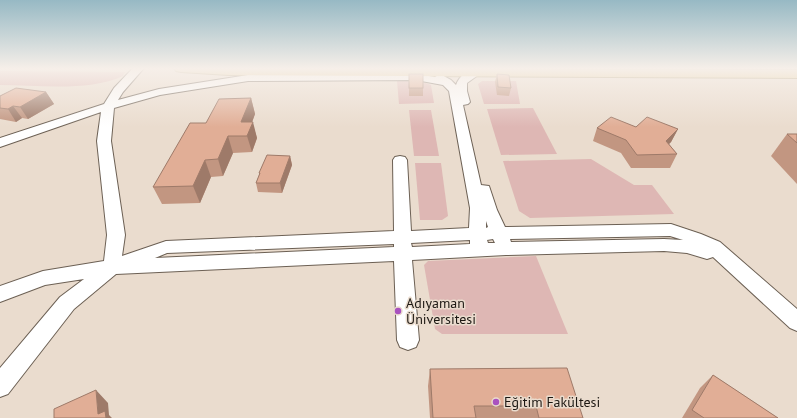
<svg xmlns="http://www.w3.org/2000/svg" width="797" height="418" font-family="'PT Sans',sans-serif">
	<rect width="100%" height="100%" fill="#eadcce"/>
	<g fill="#deb7b4">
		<path d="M0 71 125 72 123 76C88 92 39 85 0 85Z"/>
		<path d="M397 81H421L431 85 434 103 399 104Z"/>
		<path d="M482 81H516L520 104H484L478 84Z"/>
		<path d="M533 108 557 154 501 155 487 109Z"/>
		<path d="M409 110H431L439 156H414Z"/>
		<path d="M591 159 634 185H652L674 214 530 218 519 211 503 161Z"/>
		<path d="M415 163H441L448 216 442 220H420Z"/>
		<path d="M536 256 568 334H442L435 329 424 265 428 261Z"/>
	</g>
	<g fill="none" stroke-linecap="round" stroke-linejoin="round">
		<defs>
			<path id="minor" d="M133 68H144L123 92 118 100 159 89 248 75 416 74 435 77 440 74 451 80 456 85C459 76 470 67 481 69L482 71 481 73 467 83V91L470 102 468 104 463 105 481 185 489 186 497 210 505 227 671 224 701 234 720 242 797 309V331L790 328 713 257 707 259 687 253 664 251 506 255 412 260 419 340 416 347 408 350 400 347 397 340 394 261 116 274 74 309 8 394 0 397V368L60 297 84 279 45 285 0 302V286L43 271 104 261 107 235 97 141 101 112 0 147V138L104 104 114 88ZM416 80 443 85 449 91 470 208 469 228 411 231 407 160 405 157 400 156 395 157 393 160 394 231 166 241 122 256 125 235 111 141 114 108 160 95 248 81ZM486 221 488 227 486 228ZM670 236 683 240 664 239 511 242 510 239ZM493 239 495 243H488L487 240ZM470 240V244L412 247 411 243ZM394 244V247L155 258 167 253Z"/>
			<path id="trunk" d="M174 68 797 70V78L229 75 181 72 176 71Z"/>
		</defs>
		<use href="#minor" stroke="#6c6054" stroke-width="2"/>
		<use href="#trunk" stroke="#9b8755" stroke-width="2"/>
		<use href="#minor" fill="#fff" fill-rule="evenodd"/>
		<use href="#trunk" fill="#e6cf94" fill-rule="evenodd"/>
	</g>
	<g fill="#c29681">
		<path d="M409 74 423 88V96H409Z"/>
		<path d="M497 74 511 88 509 96 497 95 495 82Z"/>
		<path d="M46 92 54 104 28 119 22 118 16 122 0 119V96Z"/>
		<path d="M251 98 255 114 252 122 257 138 252 152 233 153 223 176 211 177 200 203 162 204 153 187 206 123Z"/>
		<path d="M636 127 678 129 671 142 669 144 677 154 670 168H631L621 153 593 141 597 128Z"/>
		<path d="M787 134H797V184L771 156Z"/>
		<path d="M290 156 292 165 282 193 258 192 256 183 259 175V173Z"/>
		<path d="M430 369 583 418H430L428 386Z"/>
		<path d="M713 375 778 418H682L700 388Z"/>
	</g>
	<g fill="#9e7a69">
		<path d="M46 92 54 104 28 119 20 107Z"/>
		<path d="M251 98 255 114 247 136 241 122Z"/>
		<path d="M13 106 22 118 16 122 8 109Z"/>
		<path d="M253 122 257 138 252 152 247 136Z"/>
		<path d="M678 129 671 142 659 154 666 141Z"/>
		<path d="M228 136 233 153 223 176 218 159Z"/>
		<path d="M290 156 292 165 282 193 280 183Z"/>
		<path d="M205 160 211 177 200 203 193 186Z"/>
		<path d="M96 390 108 403 109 415 112 418H101L98 414Z"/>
	</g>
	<g fill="#e1ae96" stroke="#9e7a69">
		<rect x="409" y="74" width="14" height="14"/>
		<path d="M497 74 509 75 511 88 498 87Z"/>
		<path d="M16 88 46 92 20 107 13 106 8 109 0 108V96Z"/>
		<path d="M251 98 241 122H253L247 136H228L218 159 205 160 193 186 153 187 190 123H206L219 99Z"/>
		<path d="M611 117 636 127 647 117 678 129 666 141 677 154 637 155 626 140 597 128Z"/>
		<path d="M787 134H797V143Z"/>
		<path d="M267 155 290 156 280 183H256L260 173H259Z"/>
		<path d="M567 368 583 418H539L536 406H474L476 418H433L430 369Z"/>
		<path d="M713 375 778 418H704L692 410Z"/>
		<path d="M96 390 98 414 105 411 106 418H54V409Z"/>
	</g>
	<linearGradient id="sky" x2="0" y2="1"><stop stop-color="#97b9c4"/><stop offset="0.54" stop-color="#f6efe9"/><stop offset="1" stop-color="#f6efe9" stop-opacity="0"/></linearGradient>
	<rect width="797" height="127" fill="url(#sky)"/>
	<g fill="#a952bf" stroke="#eadcce" stroke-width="1.5">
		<circle cx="398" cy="311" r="4"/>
		<circle cx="496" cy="402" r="4"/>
	</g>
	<g text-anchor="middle" stroke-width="3" stroke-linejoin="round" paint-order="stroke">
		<g font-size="14" fill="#1c1712" stroke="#eadcce" text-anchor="start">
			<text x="406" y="308">Adıyaman<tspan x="406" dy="16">Üniversitesi</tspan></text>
			<text x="504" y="407">Eğitim Fakültesi</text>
		</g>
	</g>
</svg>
